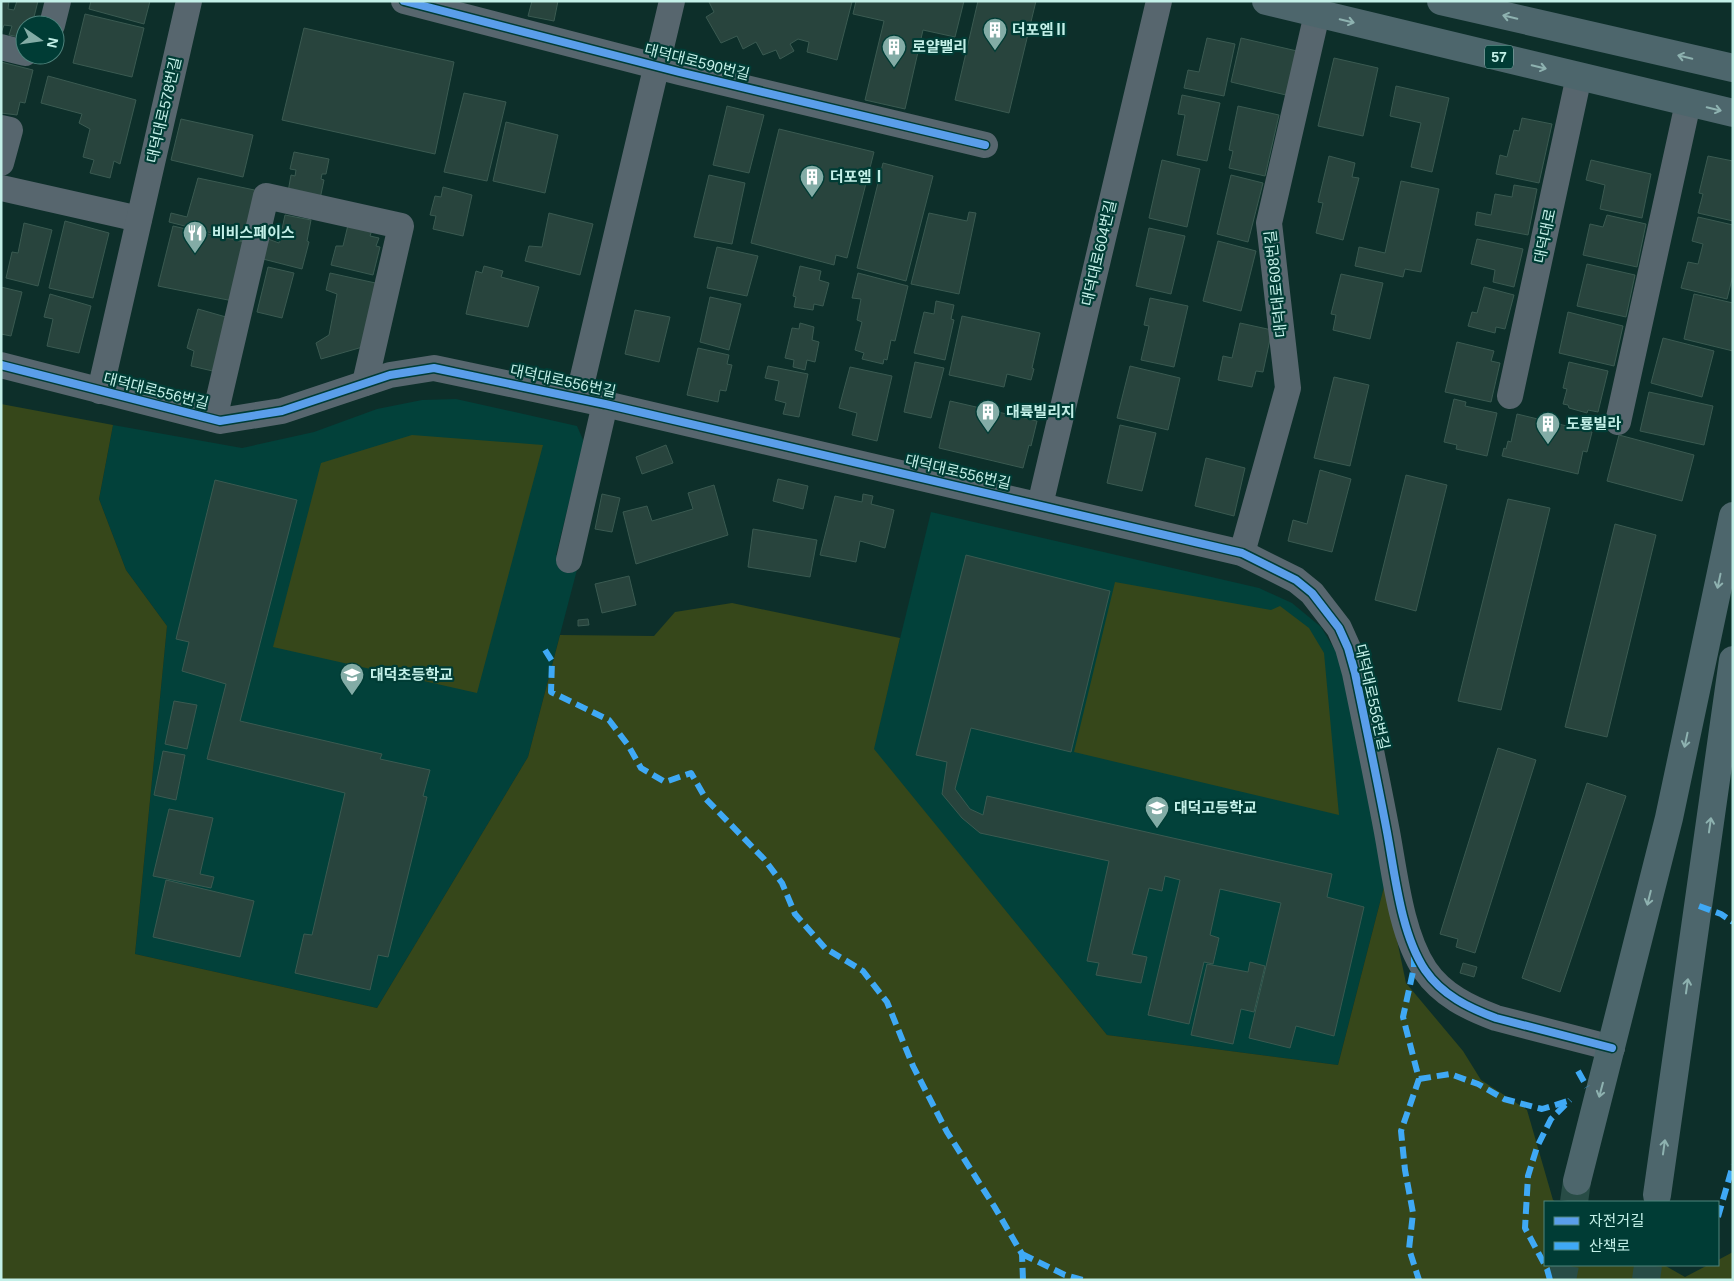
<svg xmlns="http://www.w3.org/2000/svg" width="1734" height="1281" font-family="Helvetica,'Noto Sans KR',sans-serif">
	<rect width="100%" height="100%" fill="#0d2f2a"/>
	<g fill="#02413a">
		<path d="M456 399 577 426 584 442 556 555 579 562 528 757 377 1008 135 954 167 626 126 570 99 499 113 425 242 448 314 432 377 409 422 400Z"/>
		<path d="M931 512 1259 588 1292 603 1321 627 1341 660 1385 883 1338 1065 1107 1035 873 749Z"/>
	</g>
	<g fill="#36471a">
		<path d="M1 404 113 425 99 499 126 570 167 626 135 954 377 1008 528 757 560 635 654 636 675 612 732 603 900 638 874 749 1107 1035 1338 1065 1385 883 1406 983 1463 1051 1481 1080 1527 1110 1553 1200 1556 1202H1545V1265H1664L1685 1277 1708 1265H1718V1260L1733 1252V1280H1Z"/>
		<path d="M412 435 543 445 477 693 273 647 321 463Z"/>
		<path d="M1115 582 1271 610 1280 606 1309 628 1324 653 1339 815 1074 752Z"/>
	</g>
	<g fill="#28443d" stroke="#3a5a51">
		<path d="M1 1H9L8 9 14 10 17 1H38L32 25H25V38L9 35 12 26 4 25 1 33Z"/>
		<path d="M91 1H150L144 24 89 9Z"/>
		<path d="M532 1H558L554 21 528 16Z"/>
		<path d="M711 1H849L852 2 837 60 807 52 809 42 798 39 790 44 794 51 780 59 776 50 763 55 756 42 743 49 737 36 721 43 706 17 714 12 709 2Z"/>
		<path d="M856 1H964L955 37 923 30 905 109 865 100 884 21 853 14Z"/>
		<path d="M978 1H1036L1009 113 955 100Z"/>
		<path d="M85 14 144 28 132 77 73 63Z"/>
		<path d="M304 28 454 62 435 154 282 120Z"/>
		<path d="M1207 38 1235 44 1224 96 1184 88 1188 70 1199 72Z"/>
		<path d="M1241 38 1297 51 1286 95 1231 82Z"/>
		<path d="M1334 58 1378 68 1363 136 1318 126Z"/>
		<path d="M1 62 33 70 25 103 20 102 17 115 1 113Z"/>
		<path d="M48 76 136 100 120 164 114 161 110 178 90 173 94 160 83 157 90 129 79 123 82 114 41 103Z"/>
		<path d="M1396 86 1449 98 1432 172 1411 167 1421 123 1390 116Z"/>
		<path d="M464 93 506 102 487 181 444 172Z"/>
		<path d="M1182 95 1220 103 1207 161 1177 155 1185 115 1178 114Z"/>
		<path d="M727 106 764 115 749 173 713 165Z"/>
		<path d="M1238 106 1279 115 1265 176 1229 168 1233 151 1229 150Z"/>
		<path d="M1522 118 1552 124 1539 183 1496 174 1500 155 1507 157 1514 130 1519 131Z"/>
		<path d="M181 119 253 135 243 177 171 160Z"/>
		<path d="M506 122 558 135 545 193 493 181Z"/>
		<path d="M779 129 874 152 847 258 836 255 834 265 751 243Z"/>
		<path d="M294 152 329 159 326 174H322L321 179 324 180 320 199 288 192 291 175 295 176 296 170 290 169Z"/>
		<path d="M1329 156 1355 163 1352 177 1359 178 1343 240 1316 233 1323 203 1318 202Z"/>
		<path d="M1708 156 1733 161V221L1698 213 1703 194 1699 193Z"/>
		<path d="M1162 160 1200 169 1187 227 1149 218Z"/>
		<path d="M1591 160 1651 174 1642 218 1600 209 1605 185 1586 180Z"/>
		<path d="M883 163 933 176 906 281 857 268Z"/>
		<path d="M709 175 745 183 732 244 694 237Z"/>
		<path d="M1231 175 1263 183 1248 242 1217 234Z"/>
		<path d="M198 178 259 191 247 242 169 222 171 213 187 217Z"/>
		<path d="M1401 181 1439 189 1421 272 1405 269 1403 277 1355 266 1359 247 1385 253Z"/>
		<path d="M1514 185 1537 189 1528 235 1475 225 1477 212 1491 215 1495 194 1512 197Z"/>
		<path d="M443 187 472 195 463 236 433 229 436 216 430 215 435 196 441 197Z"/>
		<path d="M969 212 976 213 959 294 911 284 929 213 967 221Z"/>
		<path d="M549 213 593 224 580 275 525 261 529 246 542 247Z"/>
		<path d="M285 215 311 220 307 241 309 242 302 269 263 259 268 239 279 243Z"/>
		<path d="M1607 215 1646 224 1637 267 1583 255 1590 224 1603 227Z"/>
		<path d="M1698 217 1733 225V275L1727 299 1681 288 1688 262 1698 264 1703 244 1692 241Z"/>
		<path d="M65 221 109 233 93 298 49 288Z"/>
		<path d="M24 223 52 230 38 286 6 278 12 252 18 253Z"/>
		<path d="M348 225 372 230 370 236 379 238 376 246 380 247 373 275 331 265 336 246H343Z"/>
		<path d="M173 226 248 243 233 301 158 286Z"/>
		<path d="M1149 228 1185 236 1171 294 1136 286Z"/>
		<path d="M1477 239 1523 249 1514 287 1493 282 1495 270 1471 264Z"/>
		<path d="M1218 241 1256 251 1241 311 1203 301Z"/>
		<path d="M717 247 758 256 747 296 707 288Z"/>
		<path d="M1587 264 1635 275 1626 317 1577 306Z"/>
		<path d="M484 266 503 271 501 277 539 287 528 327 466 314 476 271 482 273Z"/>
		<path d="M800 266 821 271 819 280 829 283 823 306 814 304 813 310 794 307 796 297 793 296Z"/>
		<path d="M268 267 294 273 282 318 257 312Z"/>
		<path d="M330 273 380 284 366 346 321 359 316 343 329 335 337 294 326 290Z"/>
		<path d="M858 273 908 286 895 341 891 340 887 360 884 359 883 364 862 359 864 353 855 350 862 322 857 320 861 299 852 298Z"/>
		<path d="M1341 274 1383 283 1370 339 1333 330 1336 315 1331 314Z"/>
		<path d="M1 287 22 292 11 336 1 334Z"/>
		<path d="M1484 287 1514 295 1505 329 1496 327 1495 333 1468 326 1472 312 1477 313Z"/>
		<path d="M50 294 91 306 79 353 47 346 53 319 44 317Z"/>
		<path d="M1694 294 1733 303V351L1684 339Z"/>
		<path d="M710 297 741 304 729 350 700 342Z"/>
		<path d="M1150 298 1188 306 1174 367 1141 360 1149 326 1144 325Z"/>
		<path d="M936 301 954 305 951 319 954 320 945 360 914 353 924 312 934 314Z"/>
		<path d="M198 309 226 317 217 372 191 366 194 351 187 348Z"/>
		<path d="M635 310 670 317 659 362 625 354Z"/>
		<path d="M1568 312 1623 326 1614 366 1559 353Z"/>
		<path d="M962 316 1040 333 1032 368 1034 369 1031 380 1007 374 1004 387 949 375Z"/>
		<path d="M800 323 814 327 812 340 819 342 815 362 807 360 805 370 793 367 794 360 785 358 792 328 799 329Z"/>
		<path d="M1240 323 1272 330 1263 372 1256 371 1252 387 1218 380 1223 356 1232 358Z"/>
		<path d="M1663 338 1714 351 1702 397 1651 383Z"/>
		<path d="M1457 342 1494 351 1491 361 1500 363 1491 402 1445 392Z"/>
		<path d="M698 348 729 355 727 364 732 365 726 391 720 390 718 402 687 395Z"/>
		<path d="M915 362 944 368 931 418 904 412Z"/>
		<path d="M1569 362 1608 371 1598 412 1588 410 1587 413 1569 408 1568 405 1563 404 1567 389 1563 388Z"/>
		<path d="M768 366 808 374 799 417 783 414 786 403 775 400 779 381 765 378Z"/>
		<path d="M1130 366 1180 378 1168 430 1117 418Z"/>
		<path d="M850 367 892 376 877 441 852 435 857 413 839 408Z"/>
		<path d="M1334 377 1369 385 1350 466 1314 458Z"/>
		<path d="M1649 392 1713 406 1704 445 1640 431Z"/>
		<path d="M1454 399 1466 402 1465 406 1497 413 1487 456 1456 449 1457 445 1444 442Z"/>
		<path d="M950 401 1037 421 1031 446 1029 445 1023 468 939 448Z"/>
		<path d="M1517 414 1592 432 1587 452 1583 451 1578 474 1502 456 1504 448 1506 449 1508 441 1511 442Z"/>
		<path d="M1120 425 1156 433 1142 491 1107 483Z"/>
		<path d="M1619 435 1694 455 1682 501 1607 481Z"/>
		<path d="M666 445 673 463 642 474 636 457Z"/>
		<path d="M1206 458 1245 468 1234 516 1195 506Z"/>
		<path d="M1320 470 1351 479 1332 552 1288 541 1293 520 1307 524Z"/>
		<path d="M1406 475 1447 485 1416 611 1375 600Z"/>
		<path d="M778 479 808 486 803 509 773 501Z"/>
		<path d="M215 480 297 500 240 721 382 754 380 759 430 770 423 796 427 797 388 957 378 955 370 990 295 973 304 934 312 935 345 793 207 759 226 684 182 671 189 642 176 639Z"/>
		<path d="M714 485 728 535 636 564 623 512 647 506 652 521 693 509 688 493Z"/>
		<path d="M602 494 620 498 612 532 595 529Z"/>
		<path d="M863 494 873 496 871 504 894 510 885 548 860 541 856 562 820 555 835 496 862 502Z"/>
		<path d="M1508 499 1550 508 1501 710 1458 701Z"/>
		<path d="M1615 524 1656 535 1607 737 1565 727Z"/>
		<path d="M753 529 817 540 810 577 748 567Z"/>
		<path d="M966 555 1110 591 1071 752 971 728 955 789 970 809 983 815 987 796 1332 874 1327 897 1364 907 1334 1036 1296 1026 1290 1048 1249 1038 1281 903 1220 889 1210 935 1219 938 1213 964 1204 962 1189 1024 1148 1015 1180 880 1165 876 1162 891 1149 888 1132 954 1147 957 1141 983 1096 975 1099 963 1087 961 1109 861 980 833 962 818 942 794 947 762 916 755Z"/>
		<path d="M629 576 636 605 602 613 595 584Z"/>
		<path d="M588 619 589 625 578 626V620Z"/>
		<path d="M174 701 197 705 187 749 165 744Z"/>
		<path d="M1498 748 1536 760 1475 953 1456 947 1458 939 1440 934Z"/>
		<path d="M163 751 185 755 176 800 154 795Z"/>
		<path d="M1587 783 1626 796 1560 992 1522 978Z"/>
		<path d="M169 809 213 818 200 874 214 877 211 888 153 876Z"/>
		<path d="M166 880 254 901 240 957 153 937Z"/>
		<path d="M1250 962 1265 966 1254 1012 1241 1009 1233 1044 1191 1035 1207 964 1248 972Z"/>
		<path d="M1463 963 1477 967 1474 977 1460 973Z"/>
	</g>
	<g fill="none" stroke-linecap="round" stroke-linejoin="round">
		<g stroke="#284c46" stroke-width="28" stroke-dasharray="28 14" stroke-linecap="butt">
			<path d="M1574 1202 1577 1181"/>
			<path d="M1562 1280 1565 1265"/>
			<path d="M1646 1280 1648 1265"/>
		</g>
		<g stroke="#57666e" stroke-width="26">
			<path d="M404 1 679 72 985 145"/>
			<path d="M52 25 58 1"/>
			<path d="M1 47 25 53"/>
			<path d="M1 128 10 130 1 163"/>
			<path d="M1 188 139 219"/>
			<path d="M1 365 220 421 282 411 390 375 434 368 605 404 1242 553 1296 580 1312 593 1339 628 1348 648 1355 673C1366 726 1377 779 1387 832 1395 875 1401 934 1425 970 1442 995 1469 1008 1496 1018L1612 1048"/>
			<path d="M100 391 189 1"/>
			<path d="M1510 396 1579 76"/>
			<path d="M578 398 672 1"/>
			<path d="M214 419 266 196 401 226 365 383"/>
			<path d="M1618 422 1688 103"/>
			<path d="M1040 505 1159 1"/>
			<path d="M1242 553 1288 388 1269 223 1317 14"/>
			<path d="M569 560 605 404"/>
		</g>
		<g stroke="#4d666c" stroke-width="28">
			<path d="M1266 1 1733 113"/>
			<path d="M1441 1 1733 68"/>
			<path d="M1577 1181 1669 818 1733 516"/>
			<path d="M1657 1195 1733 660"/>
		</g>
		<g stroke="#3fa9f5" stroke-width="6" stroke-dasharray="12 6" stroke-linecap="butt">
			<path d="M545 650 552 661 551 692 609 720 628 745 641 768 665 782 691 773 706 799 764 859 782 883 795 914 825 948 863 971 887 1002 913 1066 947 1132 994 1206 1022 1254 1023 1280"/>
			<path d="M1699 906 1721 914 1733 922"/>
			<path d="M1414 955V967L1403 1017 1419 1079 1401 1131 1405 1170 1413 1213 1409 1249 1419 1280"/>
			<path d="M1578 1071 1587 1087"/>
			<path d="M1419 1079 1450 1074 1478 1084 1504 1099 1542 1109 1568 1101"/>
			<path d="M1718 1217 1733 1165"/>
			<path d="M1022 1254 1065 1275 1083 1280"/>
			<path d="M1550 1280 1547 1269 1525 1228 1528 1176 1537 1147 1551 1119 1570 1100"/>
		</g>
		<defs>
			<g id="cycleway">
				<path d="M404 1 679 72 985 145"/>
				<path d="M1 365 220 421 282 411 390 375 434 368 605 404 1242 553 1296 580 1312 593 1339 628 1348 648 1355 673C1366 726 1377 779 1387 832 1395 875 1401 934 1425 970 1442 995 1469 1008 1496 1018L1612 1048"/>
			</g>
		</defs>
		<use href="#cycleway" stroke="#003c35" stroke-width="11"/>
		<use href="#cycleway" stroke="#5a9eea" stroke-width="8"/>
	</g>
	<defs><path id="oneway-shaft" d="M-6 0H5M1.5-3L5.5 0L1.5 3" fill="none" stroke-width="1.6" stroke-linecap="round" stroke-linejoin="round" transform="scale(1.25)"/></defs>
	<g stroke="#8eb2b0">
		<use href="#oneway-shaft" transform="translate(1510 17) rotate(-167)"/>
		<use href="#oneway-shaft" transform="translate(1347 21) rotate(13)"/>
		<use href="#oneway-shaft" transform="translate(1685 57) rotate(-167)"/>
		<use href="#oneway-shaft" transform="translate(1539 67) rotate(13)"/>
		<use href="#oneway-shaft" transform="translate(1714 109) rotate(13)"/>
		<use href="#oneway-shaft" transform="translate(1719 581) rotate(102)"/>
		<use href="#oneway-shaft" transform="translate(1686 740) rotate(102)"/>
		<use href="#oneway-shaft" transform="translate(1710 825) rotate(-82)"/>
		<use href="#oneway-shaft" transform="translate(1649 898) rotate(104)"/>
		<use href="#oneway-shaft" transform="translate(1687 986) rotate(-82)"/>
		<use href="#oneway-shaft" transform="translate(1601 1090) rotate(105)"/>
		<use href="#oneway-shaft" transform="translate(1664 1147) rotate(-82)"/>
	</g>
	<defs>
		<symbol id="building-pin" viewBox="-11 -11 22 30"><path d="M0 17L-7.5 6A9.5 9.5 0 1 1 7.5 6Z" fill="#83aca6" stroke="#003c35"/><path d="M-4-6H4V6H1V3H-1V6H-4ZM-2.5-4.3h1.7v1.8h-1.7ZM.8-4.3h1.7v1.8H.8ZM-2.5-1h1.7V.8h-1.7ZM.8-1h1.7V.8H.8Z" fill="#fff"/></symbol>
		<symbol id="restaurant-pin" viewBox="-11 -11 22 30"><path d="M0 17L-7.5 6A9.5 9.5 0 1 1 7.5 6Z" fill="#83aca6" stroke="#003c35"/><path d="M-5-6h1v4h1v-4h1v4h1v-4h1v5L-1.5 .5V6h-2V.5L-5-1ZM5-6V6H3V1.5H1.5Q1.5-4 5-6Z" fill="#fff"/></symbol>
		<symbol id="school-pin" viewBox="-11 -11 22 30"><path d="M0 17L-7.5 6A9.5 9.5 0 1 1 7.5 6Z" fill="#83aca6" stroke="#003c35"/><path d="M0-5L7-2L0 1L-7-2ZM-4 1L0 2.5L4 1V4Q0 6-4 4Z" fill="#fff"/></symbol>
	</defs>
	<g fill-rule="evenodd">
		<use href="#building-pin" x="981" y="16" width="28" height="38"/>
		<use href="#building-pin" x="880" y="33" width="28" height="38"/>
		<use href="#building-pin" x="798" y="163" width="28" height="38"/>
		<use href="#restaurant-pin" x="181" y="219" width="28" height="38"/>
		<use href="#building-pin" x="974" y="398" width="28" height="38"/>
		<use href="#building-pin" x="1534" y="410" width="28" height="38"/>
		<use href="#school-pin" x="338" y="661" width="28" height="38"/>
		<use href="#school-pin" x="1143" y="794" width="28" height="38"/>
	</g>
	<g text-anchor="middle" stroke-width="4.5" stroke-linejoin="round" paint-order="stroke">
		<rect fill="#003c35" stroke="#88bab2" stroke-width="1" x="1485" y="45.5" width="28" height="23" rx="4"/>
		<g font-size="14" font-weight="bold" fill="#c3f0e8">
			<text x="1499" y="62">57</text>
		</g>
		<g font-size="15" font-weight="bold" fill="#c3f0e8" stroke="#003c35" text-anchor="start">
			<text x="1012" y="35">더포엠Ⅱ</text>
			<text x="912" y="52">로얄밸리</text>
			<text x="830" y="182">더포엠Ⅰ</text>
			<text x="212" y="238">비비스페이스</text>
			<text x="1006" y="417">대륙빌리지</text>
			<text x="1566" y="429">도룡빌라</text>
			<text x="370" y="680">대덕초등학교</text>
			<text x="1174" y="813">대덕고등학교</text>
		</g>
		<g font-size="15" fill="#c3f0e8" stroke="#003c35">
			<text transform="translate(697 62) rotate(14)" y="5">대덕대로590번길</text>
			<text transform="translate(164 110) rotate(-77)" y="5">대덕대로578번길</text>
			<text transform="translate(1545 236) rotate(-78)" y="5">대덕대로</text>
			<text transform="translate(1099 253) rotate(-77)" y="5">대덕대로604번길</text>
			<text transform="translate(1276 284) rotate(-96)" y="5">대덕대로608번길</text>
			<text transform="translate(563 381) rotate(12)" y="5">대덕대로556번길</text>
			<text transform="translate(156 391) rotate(14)" y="5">대덕대로556번길</text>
			<text transform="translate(958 472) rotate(13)" y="5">대덕대로556번길</text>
			<text transform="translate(1372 697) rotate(77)" y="5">대덕대로556번길</text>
		</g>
	</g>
	<rect width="1734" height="1281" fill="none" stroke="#c3f0e8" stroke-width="5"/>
	<rect x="1544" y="1201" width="175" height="65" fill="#003c35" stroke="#4e847d"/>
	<rect x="1554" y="1217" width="25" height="8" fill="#5a9eea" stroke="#4e847d"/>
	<text x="1589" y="1226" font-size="15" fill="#c3f0e8">자전거길</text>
	<rect x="1554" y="1242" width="25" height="8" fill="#3fa9f5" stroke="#4e847d"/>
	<text x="1589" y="1251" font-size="15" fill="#c3f0e8">산책로</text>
	<g transform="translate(40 40) rotate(103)"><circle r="24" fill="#003c35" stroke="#4e847d"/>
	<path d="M0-4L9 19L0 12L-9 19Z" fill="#83aca6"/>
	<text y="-8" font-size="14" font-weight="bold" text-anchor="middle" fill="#c3f0e8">N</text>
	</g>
</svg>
